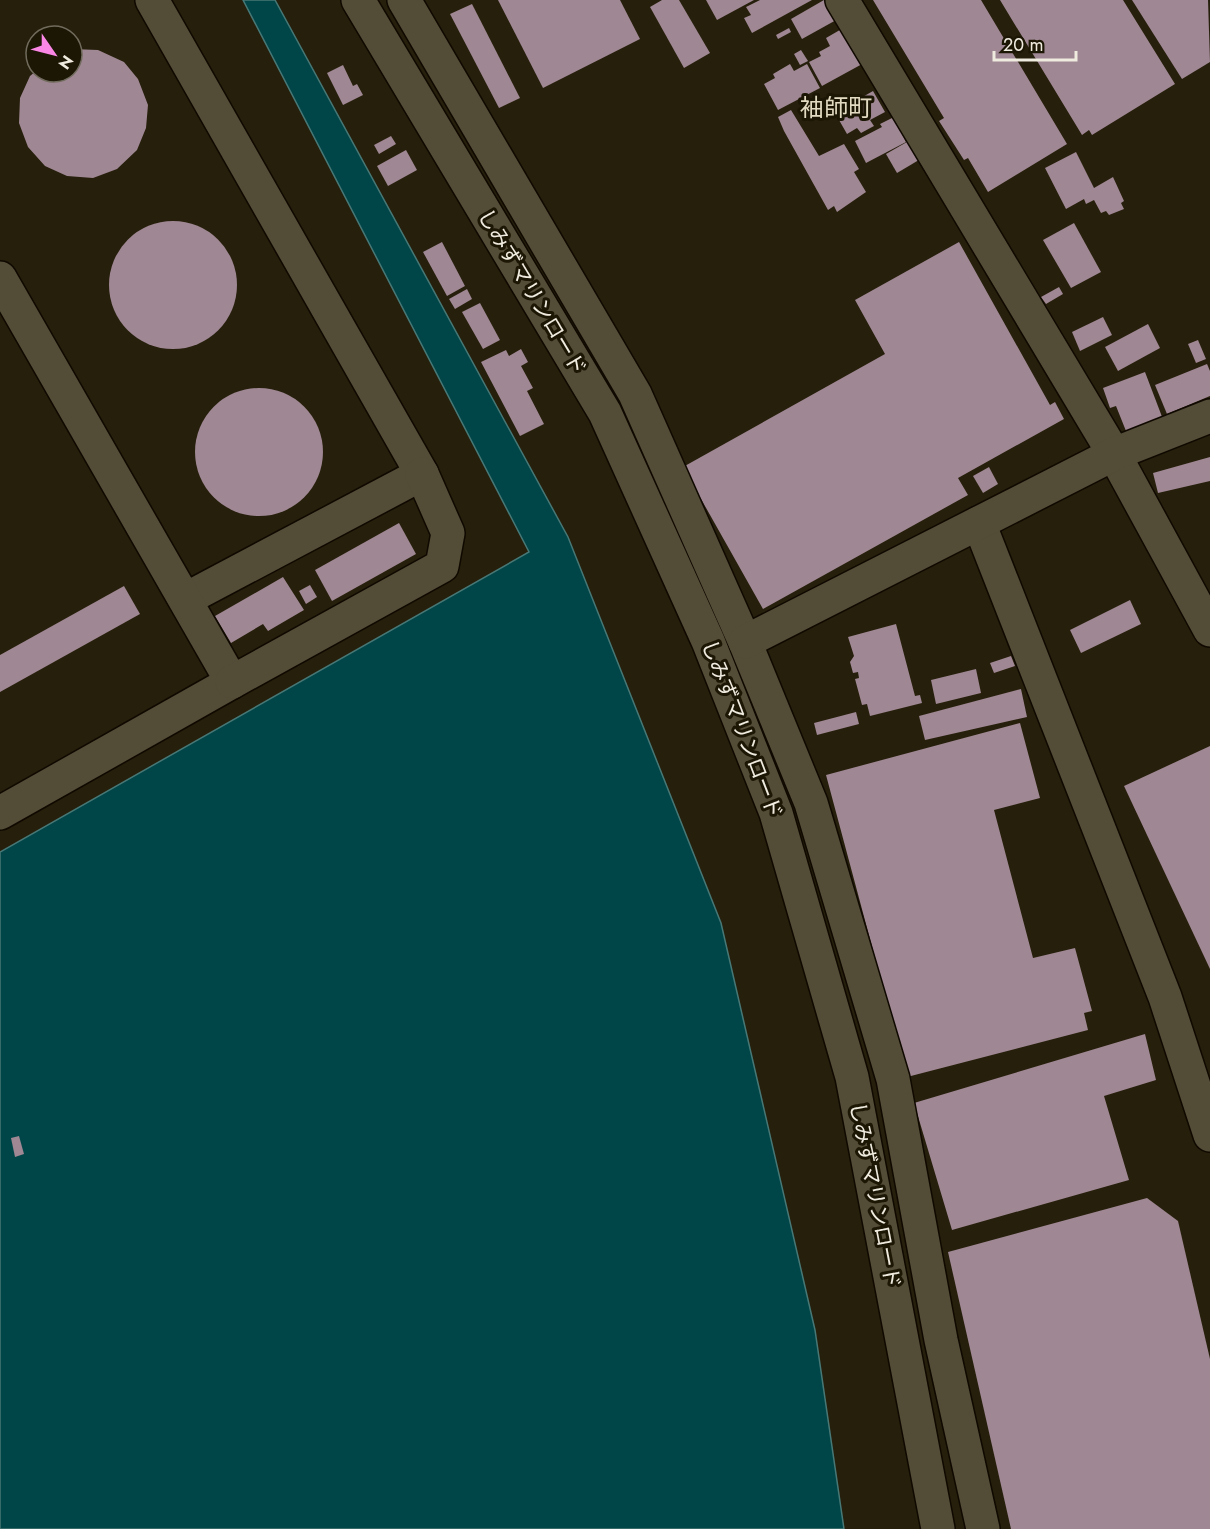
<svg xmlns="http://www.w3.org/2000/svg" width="1210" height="1529" font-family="Jost,'Noto Sans JP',sans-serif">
	<rect width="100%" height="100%" fill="#261f0c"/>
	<path fill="#004649" stroke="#487876" stroke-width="1.5" d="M243 0H275L568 537 721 923 815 1330 844 1529H0V852L529 552Z"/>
	<g fill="#9f8793">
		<path d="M498 0H620L640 39 543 88Z"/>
		<path d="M662 0H679L710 53 684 68 650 7Z"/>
		<path d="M706 0H754L717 20Z"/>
		<path d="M760 0H812L752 33 744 18 751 15 746 7Z"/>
		<path d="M824 0H828L838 19 802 39 791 19Z"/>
		<path d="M873 0H981L1067 144 988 192 968 158 964 160 939 121 944 118Z"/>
		<path d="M1000 0H1123L1175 84 1092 135 1089 130 1082 135Z"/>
		<path d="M1132 0H1208L1210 62 1182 79Z"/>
		<path d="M472 4 520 98 499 108 450 14Z"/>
		<path d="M845 27 864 63 822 86 809 62 821 56 819 52 830 46 826 38Z"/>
		<path d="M789 28 791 32 778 39 776 35Z"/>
		<path d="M72 49 98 50 124 62 138 79 148 105 146 128 137 150 117 169 93 178 67 176 45 166 28 147 19 123 20 98 30 76 36 71 72 72Z"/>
		<path d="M801 50 808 61 800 65 794 54Z"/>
		<path d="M790 64 794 71 807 64 820 88 778 110 764 84 775 78 773 74Z"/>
		<path d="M343 65 353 86 357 84 363 95 343 105 327 73Z"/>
		<path d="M873 91 885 112 870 120 874 126 861 133 857 128 847 134 831 106 847 96 852 103Z"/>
		<path d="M791 110 819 156 844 144 859 169 854 172 866 192 837 212 834 206 828 210 784 131 778 117Z"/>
		<path d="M894 117 906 142 866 163 855 141 882 127 880 124Z"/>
		<path d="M919 135 929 154 897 173 886 154Z"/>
		<path d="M391 136 396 144 379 154 374 145Z"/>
		<path d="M406 150 417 170 388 186 377 166Z"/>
		<path d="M1076 152 1094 188 1113 177 1124 201 1121 203 1124 209 1109 215 1106 211 1101 213 1094 200 1086 204 1084 199 1066 209 1045 168Z"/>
		<circle cx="173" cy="285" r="64"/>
		<path d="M1074 223 1101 272 1071 288 1043 240Z"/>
		<path d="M442 242 465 286 447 296 423 252Z"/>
		<path d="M959 242 1050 405 1055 402 1064 419 958 478 968 495 763 609 683 467 885 354 855 300Z"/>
		<path d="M1059 287 1063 294 1046 304 1041 297Z"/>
		<path d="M467 289 472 299 455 309 449 299Z"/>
		<path d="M480 303 500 340 483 349 462 312Z"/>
		<path d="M1103 317 1112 335 1080 351 1072 332Z"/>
		<path d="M1148 324 1160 348 1118 371 1105 347Z"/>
		<path d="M1198 340 1206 359 1196 363 1188 344Z"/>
		<path d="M521 349 528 362 521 366 533 388 527 391 544 424 520 436 481 362 506 350 509 356Z"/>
		<path d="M1207 364 1210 371V396L1167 414 1155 385Z"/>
		<path d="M1145 372 1164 422 1128 436 1116 406 1110 408 1103 388Z"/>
		<circle cx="259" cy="452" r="64"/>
		<path d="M1210 457V481L1158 493 1153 473Z"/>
		<path d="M989 467 998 484 983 493 973 476Z"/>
		<path d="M399 523 416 554 332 601 315 570Z"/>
		<path d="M283 577 304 610 268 631 263 624 231 643 215 616Z"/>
		<path d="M310 585 317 597 306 604 299 591Z"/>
		<path d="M124 586 140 614 0 692V655Z"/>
		<path d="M1130 600 1141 624 1081 653 1070 630Z"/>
		<path d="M896 624 915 696 920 695 922 703 870 716 867 704 862 705 855 679 859 678 858 672 853 673 850 662 854 656 848 637Z"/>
		<path d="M1011 656 1015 666 994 673 990 663Z"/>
		<path d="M976 669 981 693 936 704 931 680Z"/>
		<path d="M1021 689 1027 717 925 740 919 716Z"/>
		<path d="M856 712 859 724 817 735 814 723Z"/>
		<path d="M1020 723 1040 798 994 810 1033 958 1075 948 1092 1011 1084 1013 1088 1030 907 1077 826 775Z"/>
		<path d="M1210 746V969L1124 786Z"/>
		<path d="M1145 1034 1156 1080 1104 1096 1129 1180 952 1230 914 1103Z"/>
		<path d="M19 1136 24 1154 15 1157 11 1138Z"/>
		<path d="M1147 1198 1178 1221 1210 1359V1529H1011L948 1252Z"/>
	</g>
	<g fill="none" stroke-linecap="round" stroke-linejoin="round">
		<defs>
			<g id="minor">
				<path d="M152 0 422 474 186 599"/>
				<path d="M358 0 605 413 708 641 776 813 852 1077 938 1529"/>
				<path d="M404 0 635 394 745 642 811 803 893 1079 941 1340 983 1529"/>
				<path d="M842 0 1114 454 1210 630"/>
				<path d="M0 278 232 682 0 813"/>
				<path d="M979 523 1165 997 1210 1135"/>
				<path d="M745 642 1114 454 1210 416"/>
				<path d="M232 682 442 566 448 533 422 474"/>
			</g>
		</defs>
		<use href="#minor" stroke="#0f0900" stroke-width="36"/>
		<use href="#minor" stroke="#534c37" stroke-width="33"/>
	</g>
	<g text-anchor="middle" stroke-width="6" stroke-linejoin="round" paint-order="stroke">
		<g font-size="21" fill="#efebdf" stroke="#1c1604">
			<text transform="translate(532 292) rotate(59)" y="7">しみずマリンロード</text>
			<text transform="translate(742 729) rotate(69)" y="7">しみずマリンロード</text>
			<text transform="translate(875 1195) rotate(79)" y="7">しみずマリンロード</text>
		</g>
		<g font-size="24" fill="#e2dac1" stroke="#1c1604">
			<text x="836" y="116">袖師町</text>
		</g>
	</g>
	<g transform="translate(54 54) rotate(125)"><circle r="28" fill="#1c1604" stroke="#706b5c" stroke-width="1.5"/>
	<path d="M0-4.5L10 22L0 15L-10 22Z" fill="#fa87e6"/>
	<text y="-9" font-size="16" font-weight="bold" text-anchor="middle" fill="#efebdf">N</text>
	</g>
	<path d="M994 51v9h82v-9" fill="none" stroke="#efebdf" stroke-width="3"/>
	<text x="1003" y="51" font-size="18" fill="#efebdf" stroke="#1c1604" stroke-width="4.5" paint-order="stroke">20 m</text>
</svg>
